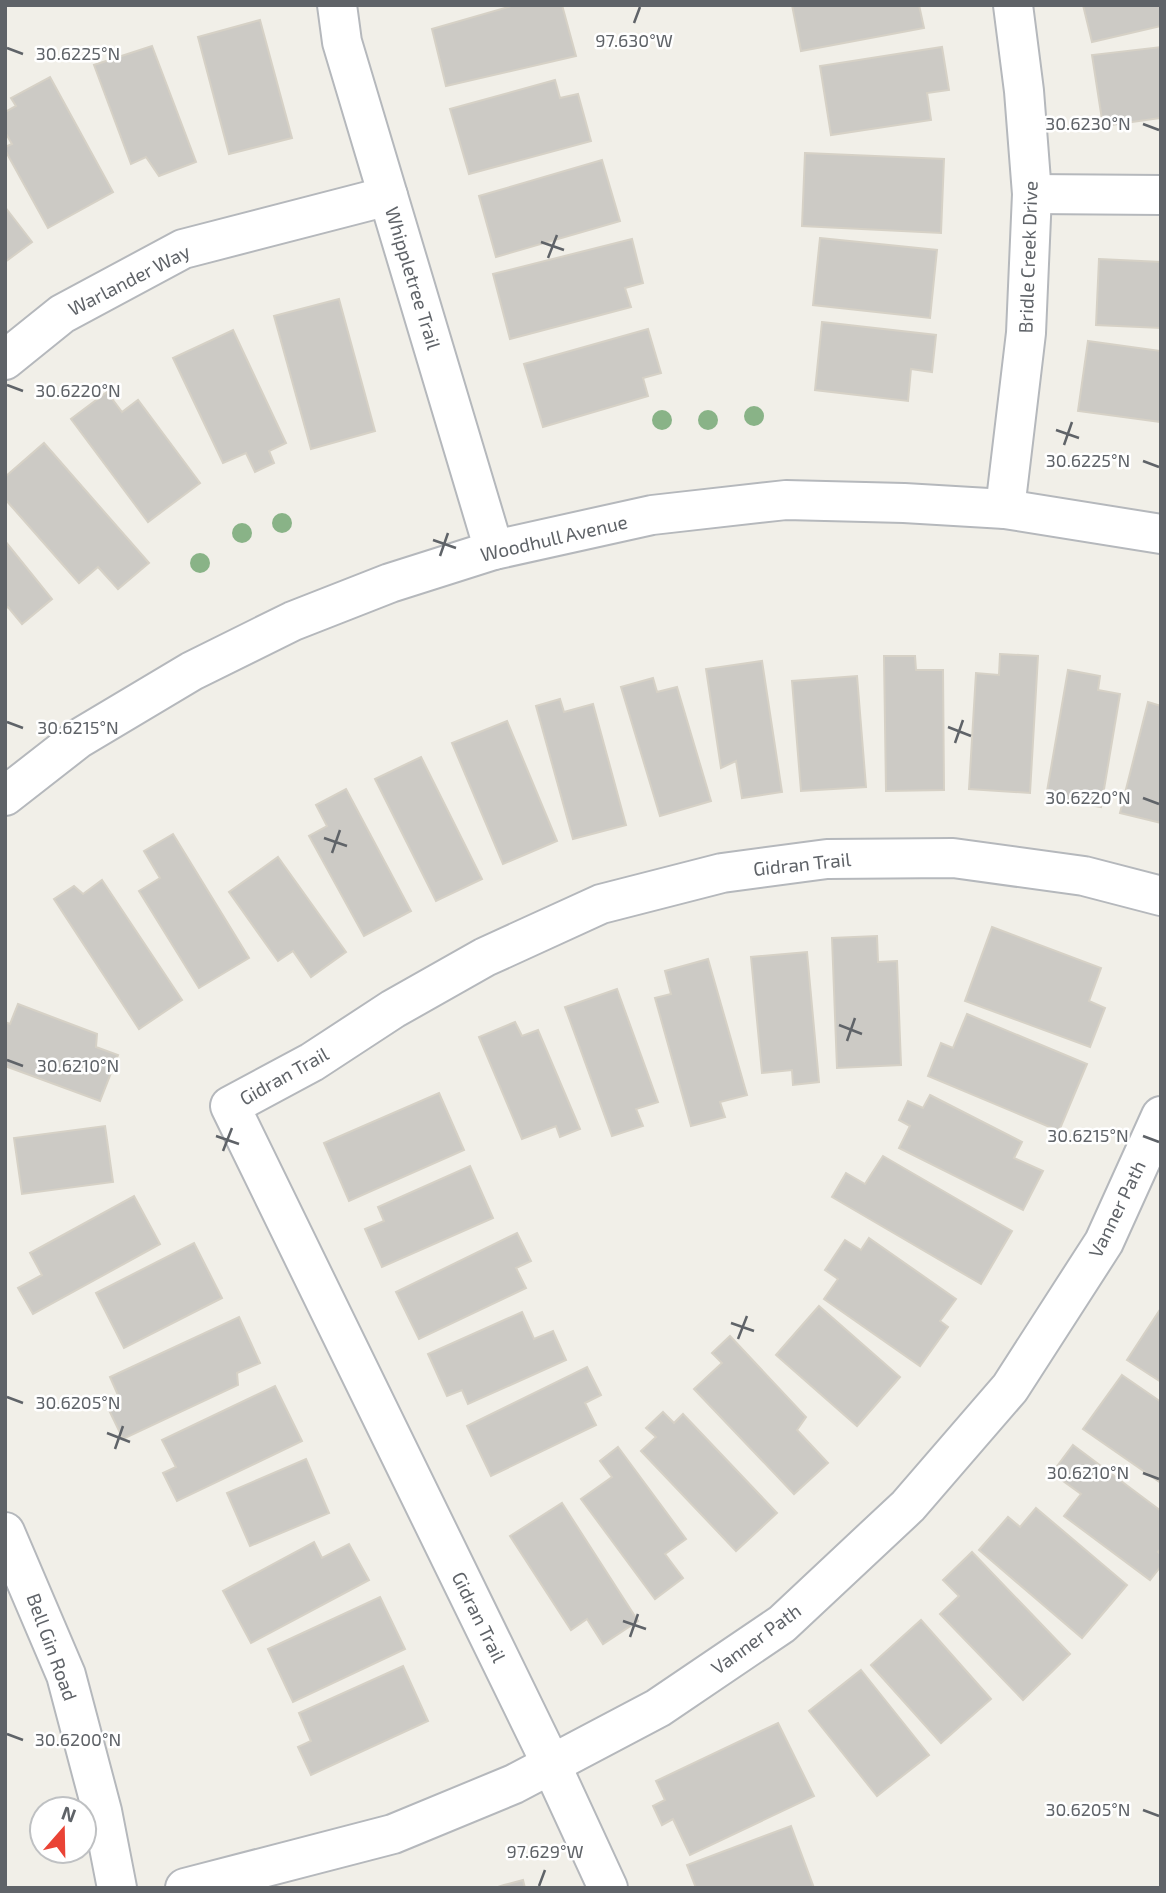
<svg xmlns="http://www.w3.org/2000/svg" width="1166" height="1893" font-family="'Exo 2',sans-serif">
	<rect width="100%" height="100%" fill="#f1efe8"/>
	<g fill="#cccac5" stroke="#d6d1c6" stroke-width="2">
		<path d="M515 5H562L576 56 446 86 432 29Z"/>
		<path d="M792 5H919L924 28 801 51Z"/>
		<path d="M1083 5H1161V26L1092 42Z"/>
		<path d="M260 20 292 138 229 154 198 37Z"/>
		<path d="M152 46 196 162 159 176 146 157 131 164 94 65Z"/>
		<path d="M942 47 949 90 927 93 931 120 831 135 820 66Z"/>
		<path d="M1161 47V118L1103 126 1092 55Z"/>
		<path d="M50 77 113 192 48 228 5 150V147L12 144 5 132V112L16 106 11 98Z"/>
		<path d="M555 80 560 98 578 94 591 141 469 174 450 109Z"/>
		<path d="M805 153 944 159 941 233 802 226Z"/>
		<path d="M602 160 620 221 496 257 479 196Z"/>
		<path d="M5 207 32 242 5 262Z"/>
		<path d="M820 238 937 250 930 318 813 305Z"/>
		<path d="M632 239 643 283 625 288 631 307 510 339 493 274Z"/>
		<path d="M1099 259 1161 262V328L1096 325Z"/>
		<path d="M339 299 375 431 311 449 274 316Z"/>
		<path d="M822 322 936 335 932 372 911 369 908 401 815 390Z"/>
		<path d="M648 329 661 373 643 378 648 396 543 427 524 364Z"/>
		<path d="M233 330 286 443 269 451 274 463 255 472 246 453 223 463 173 358Z"/>
		<path d="M1088 341 1161 351V422L1078 411Z"/>
		<path d="M107 392 122 412 138 400 200 483 148 522 71 419Z"/>
		<path d="M44 443 149 563 118 589 98 567 79 583 5 499V477Z"/>
		<path d="M5 541 52 599 22 624 8 607 5 609Z"/>
		<path d="M1000 654 1038 656 1030 793 969 789 976 673 999 675Z"/>
		<path d="M884 656H915L916 670H943L944 790 886 791Z"/>
		<path d="M762 661 782 792 742 798 736 761 721 768 706 669Z"/>
		<path d="M1068 670 1100 676 1098 690 1120 694 1101 807 1046 797Z"/>
		<path d="M857 676 866 787 801 791 792 681Z"/>
		<path d="M653 678 657 692 677 687 711 801 660 816 621 687Z"/>
		<path d="M560 699 564 712 593 704 626 825 573 839 536 706Z"/>
		<path d="M1148 702 1161 706V823L1120 813Z"/>
		<path d="M507 721 557 841 503 864 452 743Z"/>
		<path d="M421 757 482 879 436 901 375 779Z"/>
		<path d="M346 789 411 911 364 936 309 836 327 826 316 805Z"/>
		<path d="M173 834 249 958 199 988 139 891 160 878 144 851Z"/>
		<path d="M278 857 346 952 311 977 293 951 278 961 229 892Z"/>
		<path d="M102 880 182 1000 139 1029 54 899 74 886 83 894Z"/>
		<path d="M992 927 1101 968 1089 1001 1105 1008 1090 1047 965 1001Z"/>
		<path d="M877 936 878 962 897 961 901 1065 837 1068 832 938Z"/>
		<path d="M807 952 819 1082 793 1085 792 1070 762 1073 751 957Z"/>
		<path d="M708 959 747 1095 720 1102 725 1117 691 1126 655 998 671 994 665 971Z"/>
		<path d="M617 989 658 1102 636 1109 643 1126 612 1136 565 1007Z"/>
		<path d="M18 1004 97 1034 96 1047 118 1055 100 1101 5 1066V1022L10 1024Z"/>
		<path d="M967 1014 1087 1064 1059 1131 928 1076 941 1043 953 1048Z"/>
		<path d="M515 1022 522 1036 538 1030 580 1129 560 1137 556 1126 522 1139 479 1037Z"/>
		<path d="M439 1093 464 1150 349 1201 324 1143Z"/>
		<path d="M930 1095 1022 1142 1014 1158 1043 1171 1023 1210 899 1148 910 1126 899 1120 908 1101 923 1108Z"/>
		<path d="M105 1126 113 1182 22 1194 14 1138Z"/>
		<path d="M883 1156 1012 1231 981 1284 832 1197 846 1173 865 1184Z"/>
		<path d="M470 1166 493 1218 382 1267 365 1229 384 1221 378 1207Z"/>
		<path d="M134 1196 160 1244 33 1314 18 1288 42 1275 30 1253Z"/>
		<path d="M517 1233 531 1261 516 1268 526 1288 419 1339 396 1292Z"/>
		<path d="M869 1238 956 1299 940 1321 948 1327 920 1366 824 1299 838 1279 825 1270 845 1240 861 1250Z"/>
		<path d="M194 1243 222 1298 124 1348 96 1293Z"/>
		<path d="M819 1306 900 1377 857 1426 776 1355Z"/>
		<path d="M1161 1308V1382L1127 1360Z"/>
		<path d="M522 1312 534 1339 553 1331 566 1360 468 1404 462 1390 447 1396 428 1354Z"/>
		<path d="M239 1317 260 1363 237 1373 238 1385 123 1439 108 1408 121 1402 110 1377Z"/>
		<path d="M730 1336 806 1417 797 1430 828 1463 794 1494 694 1389 722 1363 712 1353Z"/>
		<path d="M587 1367 601 1395 585 1403 596 1425 491 1476 467 1426Z"/>
		<path d="M1122 1375 1161 1402V1483L1083 1429Z"/>
		<path d="M275 1386 302 1441 177 1501 163 1473 176 1467 162 1440Z"/>
		<path d="M663 1412 674 1423 683 1414 777 1513 736 1551 641 1451 656 1437 646 1428Z"/>
		<path d="M1073 1445 1161 1511V1548L1158 1552 1161 1555V1566L1150 1580 1064 1516 1081 1494 1052 1473Z"/>
		<path d="M618 1447 686 1539 665 1554 683 1578 655 1599 581 1499 612 1477 600 1461Z"/>
		<path d="M306 1459 329 1513 250 1546 227 1493Z"/>
		<path d="M562 1503 638 1621 603 1644 587 1619 571 1630 510 1536Z"/>
		<path d="M1036 1508 1127 1585 1082 1638 979 1550 1008 1517 1020 1527Z"/>
		<path d="M314 1542 322 1558 349 1544 369 1580 251 1643 223 1591Z"/>
		<path d="M972 1552 1070 1654 1023 1700 940 1614 959 1596 943 1580Z"/>
		<path d="M380 1597 405 1649 293 1702 268 1649Z"/>
		<path d="M921 1620 991 1699 941 1743 871 1665Z"/>
		<path d="M403 1666 428 1721 311 1775 298 1747 311 1741 299 1713Z"/>
		<path d="M861 1670 929 1755 877 1796 809 1711Z"/>
		<path d="M778 1723 814 1796 690 1855 673 1819 662 1825 653 1806 665 1800 656 1781Z"/>
		<path d="M791 1826 814 1888H696L687 1865Z"/>
		<path d="M523 1880 525 1888H495L504 1885Z"/>
	</g>
	<g fill="none" stroke-linecap="round" stroke-linejoin="round">
		<defs>
			<g id="minor">
				<path d="M337 5 342 42 494 550"/>
				<path d="M1032 194 1161 195"/>
				<path d="M5 360 62 314 183 249 388 196"/>
				<path d="M1005 509 1026 333 1032 194 1024 91 1013 5"/>
				<path d="M5 796 78 739 192 671 293 621 390 583 494 550 652 515 786 500 904 503 1005 509 1161 534"/>
				<path d="M5 1532 66 1675 102 1811 117 1888"/>
				<path d="M185 1888 393 1834 514 1784 658 1708 782 1624 908 1506 1010 1388 1104 1242 1161 1116"/>
				<path d="M608 1888 542 1745 230 1106 312 1062 393 1009 485 957 601 904 722 873 827 859 953 858 1084 876 1161 896"/>
			</g>
		</defs>
		<use href="#minor" stroke="#b5b8bc" stroke-width="42"/>
		<use href="#minor" stroke="#fff" stroke-width="38"/>
	</g>
	<g fill="#89b387">
		<circle cx="754" cy="416" r="10"/>
		<circle cx="662" cy="420" r="10"/>
		<circle cx="708" cy="420" r="10"/>
		<circle cx="282" cy="523" r="10"/>
		<circle cx="242" cy="533" r="10"/>
		<circle cx="200" cy="563" r="10"/>
	</g>
	<path fill="none" stroke="#5f6368" stroke-width="2.5" d="M634 23 640 7M7 48 23 54M1143 124 1159 130M541 242 564 250M548 258 557 235M7 385 23 391M1056 430 1079 438M1064 445 1072 422M1143 461 1159 467M433 540 456 548M440 556 448 533M7 722 23 728M948 727 971 736M955 743 963 720M1143 798 1159 804M324 838 347 846M332 853 340 830M839 1025 862 1034M847 1041 855 1018M7 1060 23 1066M216 1136 239 1144M1143 1136 1159 1142M223 1151 232 1128M731 1323 754 1331M738 1339 747 1316M7 1397 23 1403M107 1433 130 1442M115 1449 123 1426M1143 1473 1159 1479M623 1621 646 1629M630 1637 638 1614M7 1734 23 1740M1143 1810 1159 1816M539 1886 545 1870"/>
	<g text-anchor="middle" stroke-width="5" stroke-linejoin="round" paint-order="stroke">
		<g font-size="19" fill="#5f6368" stroke="#fff">
			<text transform="translate(1028 257) rotate(-88)" y="7">Bridle Creek Drive</text>
			<text transform="translate(413 278) rotate(73)" y="7">Whippletree Trail</text>
			<text transform="translate(129 280) rotate(-27)" y="7">Warlander Way</text>
			<text transform="translate(554 538) rotate(-13)" y="7">Woodhull Avenue</text>
			<text transform="translate(802 864) rotate(-6)" y="7">Gidran Trail</text>
			<text transform="translate(284 1076) rotate(-29)" y="7">Gidran Trail</text>
			<text transform="translate(1117 1209) rotate(-64)" y="7">Vanner Path</text>
			<text transform="translate(479 1617) rotate(64)" y="7">Gidran Trail</text>
			<text transform="translate(756 1639) rotate(-36)" y="7">Vanner Path</text>
			<text transform="translate(52 1647) rotate(70)" y="7">Bell Gin Road</text>
		</g>
	</g>
	<g font-size="18" text-anchor="middle" fill="#5f6368" stroke="#fff" stroke-width="5" stroke-linejoin="round" paint-order="stroke">
		<text x="634" y="47">97.630°W</text>
		<text x="78" y="60">30.6225°N</text>
		<text x="1088" y="130">30.6230°N</text>
		<text x="78" y="397">30.6220°N</text>
		<text x="1088" y="467">30.6225°N</text>
		<text x="78" y="734">30.6215°N</text>
		<text x="1088" y="804">30.6220°N</text>
		<text x="78" y="1072">30.6210°N</text>
		<text x="1088" y="1142">30.6215°N</text>
		<text x="78" y="1409">30.6205°N</text>
		<text x="1088" y="1479">30.6210°N</text>
		<text x="78" y="1746">30.6200°N</text>
		<text x="1088" y="1816">30.6205°N</text>
		<text x="545" y="1858">97.629°W</text>
	</g>
	<rect width="1166" height="1893" fill="none" stroke="#5f6368" stroke-width="14"/>
	<g transform="translate(63 1830) rotate(20)"><circle r="33" fill="#ffffff" stroke="#bfc1c3" stroke-width="2"/>
	<path d="M0-5L12 26L0 18L-12 26Z" fill="#ea4335"/>
	<text y="-10" font-size="19" font-weight="bold" text-anchor="middle" fill="#5f6368">N</text>
	</g>
</svg>
